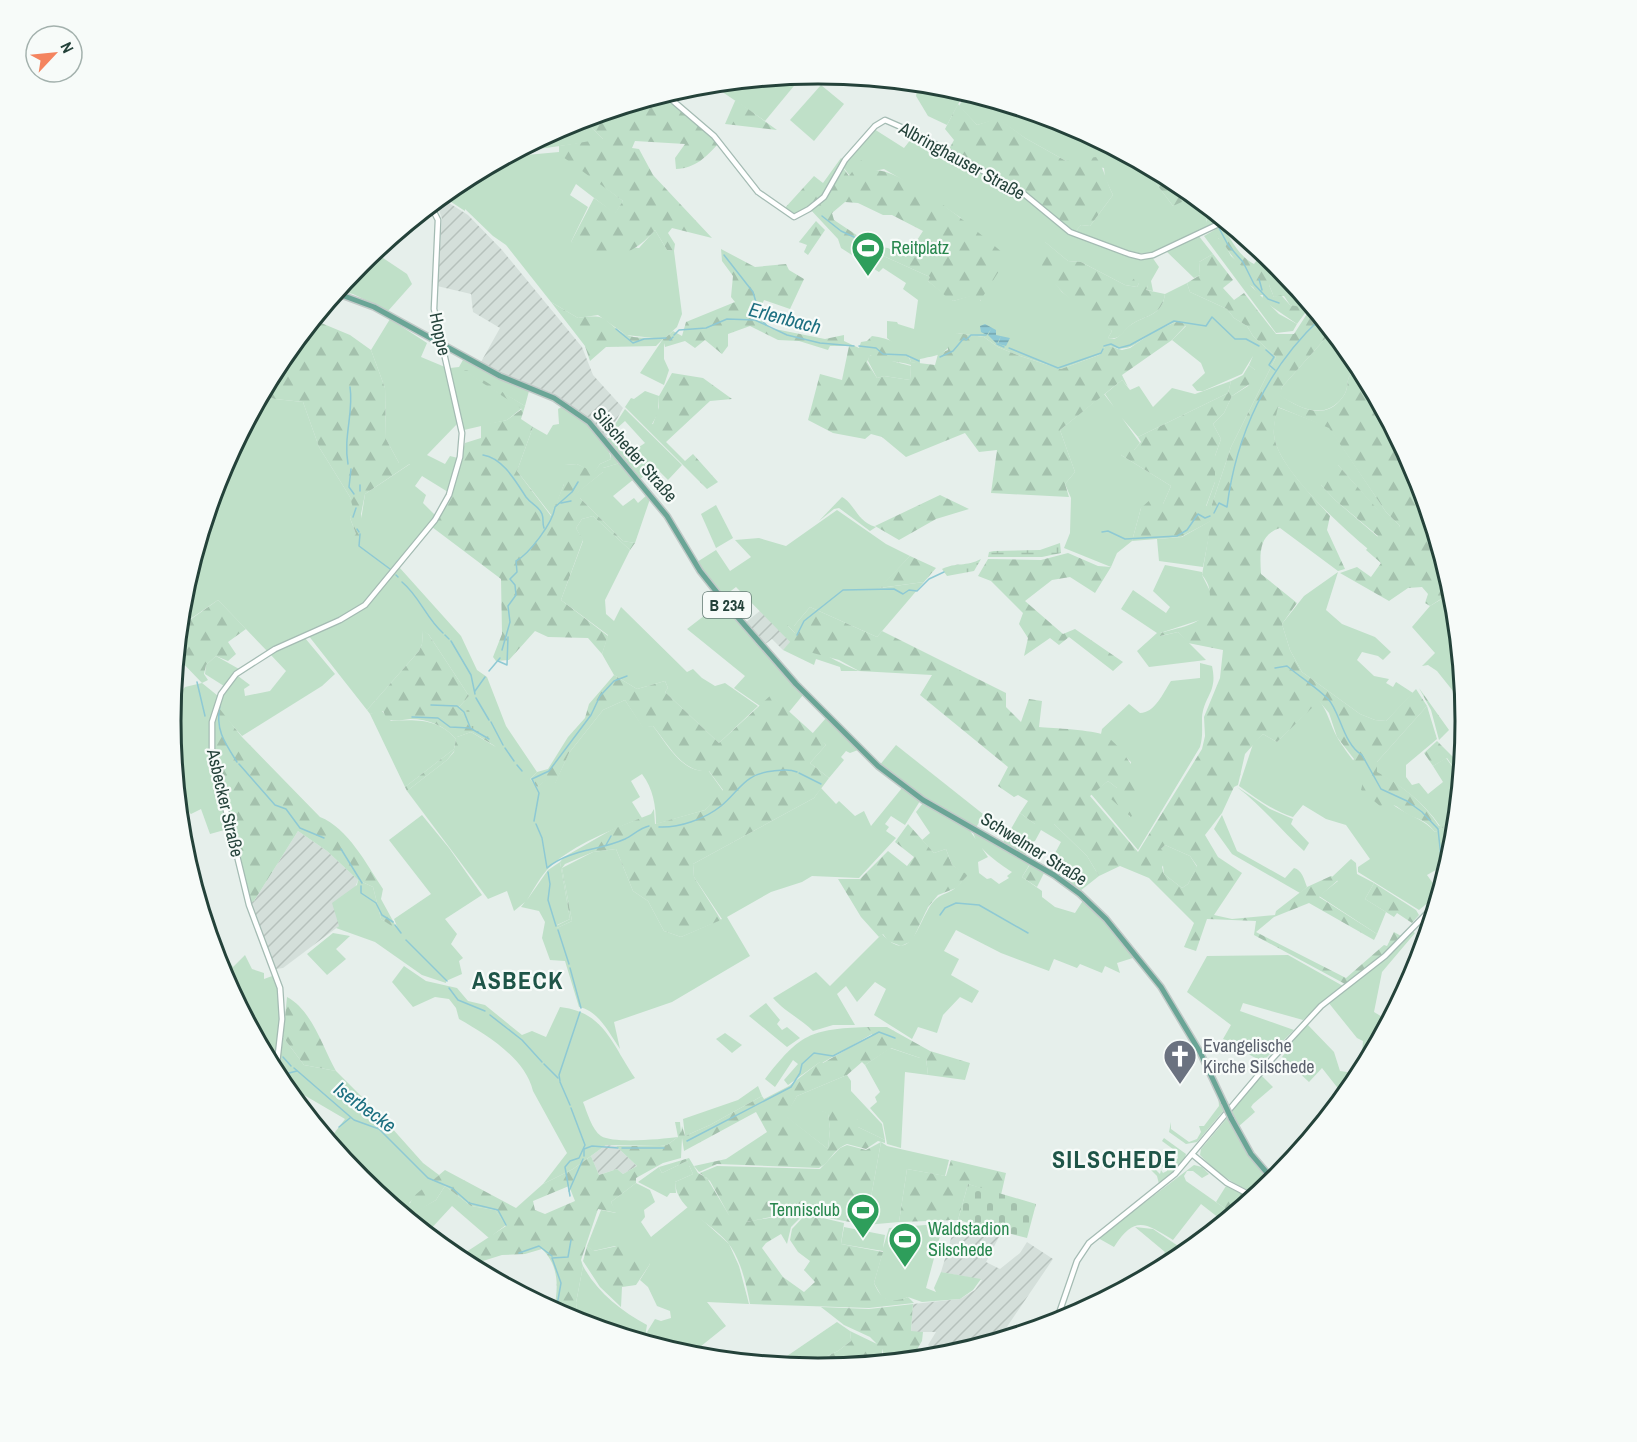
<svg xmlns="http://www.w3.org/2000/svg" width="1637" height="1442" font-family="'Archivo Narrow',sans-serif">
	<defs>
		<pattern id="industrial-furrows" width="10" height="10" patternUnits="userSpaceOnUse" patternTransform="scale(1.5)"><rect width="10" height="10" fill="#d4dfda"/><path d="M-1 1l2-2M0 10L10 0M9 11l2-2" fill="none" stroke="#b6c1bc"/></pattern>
		<pattern id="forest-firs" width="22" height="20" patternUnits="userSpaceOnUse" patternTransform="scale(1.5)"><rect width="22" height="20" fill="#bfe0c8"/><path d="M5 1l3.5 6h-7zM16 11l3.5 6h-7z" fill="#a4c1ad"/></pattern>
		<pattern id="wetland-marsh" width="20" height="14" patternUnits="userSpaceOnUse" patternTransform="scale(1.5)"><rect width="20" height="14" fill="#bfe0c8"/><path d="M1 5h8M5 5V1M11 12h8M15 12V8" fill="none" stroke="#a4c1ad"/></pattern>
		<pattern id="cemetery-stones" width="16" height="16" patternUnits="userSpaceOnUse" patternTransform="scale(1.5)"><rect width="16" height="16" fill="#bfe0c8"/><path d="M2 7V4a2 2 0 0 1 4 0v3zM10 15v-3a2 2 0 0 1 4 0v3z" fill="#a4c1ad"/></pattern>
		<pattern id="water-rules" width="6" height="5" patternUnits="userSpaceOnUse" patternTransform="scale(1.5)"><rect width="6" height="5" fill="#8ec9d4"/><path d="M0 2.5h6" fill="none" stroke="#74a5ad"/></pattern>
	</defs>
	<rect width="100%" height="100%" fill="#e6efeb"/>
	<g fill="url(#industrial-furrows)">
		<path d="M441 198 468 215 502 250 582 347 593 375 623 408 608 435 604 436 584 415 555 394 502 374 481 362 500 328 473 312 471 294 437 286 442 219 437 204Z"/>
		<path d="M761 610 791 643 783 650 772 639 764 645 745 623Z"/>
		<path d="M298 831 327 851 358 880 339 926 283 968 276 969 263 942 249 901H254Z"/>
		<path d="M606 1145 616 1146 637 1166 623 1174 617 1169 599 1175 591 1156Z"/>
		<path d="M960 1225 1000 1235 986 1262 1000 1269 1020 1253 1027 1242 1053 1259 998 1340 946 1356 928 1345 936 1332H911L913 1304 960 1299 975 1290 982 1280 941 1272 953 1232Z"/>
	</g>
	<g fill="#bfe0c8">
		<path d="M803 75 765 121 718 89 722 83Z"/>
		<path d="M922 84 959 90 962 97 947 125 928 116 916 96 918 86Z"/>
		<path d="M821 85 844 104 814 141 790 120Z"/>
		<path d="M974 95 1067 123 1140 162 1173 206 1189 191C1195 196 1208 215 1207 225 1201 228 1197 232 1191 236 1143 266 1124 251 1075 232L1081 225 1090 226 1113 195 1105 178 1104 168 1066 161 1025 138 998 119 977 125 959 106 964 97 971 99Z"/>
		<path d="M583 119 604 140 516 152Z"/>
		<path d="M874 129 904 148 915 134 1021 195 1067 232 1127 255 1152 257 1159 267 1151 281 1153 291 1146 290 1148 286 1133 281 1139 283 1137 287 1125 285 1081 262 1068 261 1045 242 1047 273 1062 292 1112 331 1108 338 1114 339C1122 336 1125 328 1132 324 1148 314 1162 316 1165 294L1187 283 1190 292 1227 309 1234 318 1247 326 1253 336 1276 357 1231 447 1211 507H1206L1215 482V456L1221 439 1213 424 1224 413 1232 396 1248 386 1255 370 1249 365 1253 356 1242 374 1203 391H1197L1192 385 1205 373 1201 363 1172 340 1186 326 1179 321C1172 324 1164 326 1157 330 1135 341 1133 355 1106 345L1099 355 1061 369 1020 356 998 347 984 337 957 333C946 355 943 354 920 359V364L911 362 909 357 887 338V321L897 322 898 324 914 329 918 300 903 289 906 283 883 268 879 272 866 264 868 253 879 254 930 277 928 281 953 301 973 295 981 301 961 218 920 190 884 169 850 176 843 167Z"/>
		<path d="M559 152 623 201 615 214 576 184 570 195 588 207 571 242 639 248 655 230 667 250 674 251 682 314 677 327 664 339V359L669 370 664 385 640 373 663 339 626 335 598 315 578 318 551 302 506 245 493 236 465 209V211L442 196 459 182 515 156Z"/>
		<path d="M1218 228V238L1223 241 1231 256 1244 267 1248 283 1279 314 1297 324 1293 331 1276 333 1204 236Z"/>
		<path d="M1198 235 1213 254 1199 262 1200 275 1194 278 1166 251Z"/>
		<path d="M374 252 407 274 412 284 388 311 353 294 339 291 361 263Z"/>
		<path d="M1261 254 1277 263 1309 303 1301 308 1290 305 1284 296 1274 297 1269 285 1272 270 1257 260Z"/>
		<path d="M390 319 427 343 421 357 445 367 458 423 427 455 445 464 450 456 458 458 448 492 422 476 415 486 426 495 423 503 435 515 433 519 365 603 334 621 267 651 218 600 180 626 184 594 220 473 262 395 275 399 303 402 319 447 350 497 354 508 350 518 356 534 357 547 365 494 410 464 399 463 386 439 385 388 371 350Z"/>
		<path d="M1332 331 1359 364C1355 369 1349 375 1348 380 1347 387 1347 392 1342 398 1324 421 1299 408 1279 395L1282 387Z"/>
		<path d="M869 355 911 366 910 380 884 376 877 378 868 361Z"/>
		<path d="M464 358 529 391 525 406 464 370 522 408 507 420 464 430 450 368 459 367Z"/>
		<path d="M1122 380 1130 390 1139 386 1153 407 1172 388 1195 394 1231 381 1228 393 1138 437 1122 418 1140 443 1134 450 1121 455 1171 486 1163 504 1141 508 1132 541 1117 553 1111 567 1064 548 1070 533 1071 498 1065 484 1075 472 1060 430 1104 394 1114 407 1105 394Z"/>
		<path d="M645 391 659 396 658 413 651 426 643 425 625 407 631 398 634 399Z"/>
		<path d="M563 406C581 418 607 436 611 459L600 464 594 473 577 464 565 465 564 484 552 516 517 471 533 427 547 435 553 425 559 424 558 409Z"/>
		<path d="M1277 407 1329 427 1386 512 1400 526 1395 530 1338 465 1321 485 1335 500 1378 537 1368 549C1342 527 1277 469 1274 435 1273 426 1276 415 1277 407Z"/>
		<path d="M625 409 682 465 668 480 660 472 655 475 651 470 639 480 608 440V438L618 437 630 453 645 443 625 421 616 429 614 426Z"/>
		<path d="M620 463 634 479 613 496 623 506 634 498 638 503 647 495 650 499 635 543 623 541 580 498H570L603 472V468Z"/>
		<path d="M842 497C856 505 856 521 876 527L870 531 839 508 834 509 819 521Z"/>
		<path d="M716 505 733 538 716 548 701 514Z"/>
		<path d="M837 510 886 544 910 556 880 588 924 582 877 637 810 607 794 626H788C805 645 836 662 859 671H841L840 667 816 659 814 665 783 650 790 642 736 587 723 597 697 562 716 550 730 571 751 557 735 540 759 538 786 546Z"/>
		<path d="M593 516 630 550 605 600 606 614 614 621 621 607 687 672 693 669 702 678 715 686 725 683 758 706 719 743 665 692 668 688 665 681 637 689 614 675 602 654 608 635 561 600 583 541 576 528 582 519Z"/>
		<path d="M1212 520 1203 567 1159 561 1157 539 1182 537Z"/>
		<path d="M1165 565 1202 572V575L1210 591V609L1203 619 1160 633 1161 636 1178 632 1206 660 1149 667 1137 651 1157 633 1121 609 1133 590 1166 613 1170 607 1153 591Z"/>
		<path d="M399 567 461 636 477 670 487 677 506 726 537 772 530 779 537 787 548 778 555 783 569 753 603 710 625 700 643 727 653 726C667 744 683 775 708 770L723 791 705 810 656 824C656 806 653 788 642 774L631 781 640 797 632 802 642 818C613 829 573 845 551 866 541 875 534 889 527 900L548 870 560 862 570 919 557 925V928L572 921 562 868 593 852 616 849 633 891 648 901 664 931 681 937 722 919 694 877 693 864 814 798 821 788 836 804 839 801 855 816 864 811 871 826 902 788 920 801 905 825 891 816 885 824 889 827 886 831 896 838 859 878 812 876 802 882 771 892 727 917 750 956 672 1002 614 1022 620 1049C609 1033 599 1011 579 1007L565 961 550 960 542 938 545 922 539 911 521 907 525 902 514 911 507 891 488 899 407 791 447 760 454 752 457 737 471 732 496 747C483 737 463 724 459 707L469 696 429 635 423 631 422 644 419 651 367 710 308 635C354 617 368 607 399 567Z"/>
		<path d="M1338 572 1326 610 1342 624 1375 637 1391 652 1383 660 1378 656 1362 652 1357 660 1374 676 1389 679 1386 683 1393 687 1396 682 1413 693 1386 721 1375 720 1360 714 1302 672 1290 650 1282 624 1304 596Z"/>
		<path d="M1445 597 1454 603 1465 706 1437 671 1428 665 1422 666 1435 653 1412 627 1430 606Z"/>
		<path d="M722 602 803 695 789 712 771 696 760 706 734 688 745 676 687 629Z"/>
		<path d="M305 638 335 674 322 686 242 736 218 709 224 695 238 676 250 685 244 689 245 696 270 691 286 671 270 654Z"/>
		<path d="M216 656 239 669 224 686 205 674 206 665Z"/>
		<path d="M1200 663 1212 666C1218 693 1204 695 1202 718 1202 729 1203 737 1200 747L1138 850 1091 794 1108 781 1117 788 1130 817 1131 762 1101 734 1102 729 1129 704 1140 713C1155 713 1163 693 1171 681L1200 678Z"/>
		<path d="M202 683 218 696C202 743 216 783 228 829L210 834 201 809 191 814 179 802 171 721 172 709 180 707 178 697 185 687Z"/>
		<path d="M1319 700C1328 712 1330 724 1337 737 1348 756 1374 787 1390 802 1404 815 1422 817 1435 832L1456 821 1453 848 1446 871 1441 867 1427 875 1440 893 1419 910 1358 872V867L1370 859 1346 825 1326 819 1303 805 1293 817C1273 811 1256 798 1239 786L1253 744 1263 734 1277 742Z"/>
		<path d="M1427 706 1437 739 1406 765V777L1412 785 1419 783 1428 794 1443 782 1433 766 1446 758 1460 777 1457 816 1440 826C1423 802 1403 786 1377 773V762Z"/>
		<path d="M381 710 391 721C417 719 439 719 456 739L454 749 405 787 370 714Z"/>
		<path d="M826 718 858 750 850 753 846 751 841 757 844 760 829 778 810 763 826 745 812 734Z"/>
		<path d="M896 745 983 814 976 828 924 799 879 766Z"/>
		<path d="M1237 787 1270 809 1293 819 1291 824 1309 843 1304 851C1281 830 1262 806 1237 787Z"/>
		<path d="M923 803 968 828 988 857 978 862 979 873 987 879 991 878 999 884 1009 878 1007 876 1012 872C998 863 975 847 973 831L1031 862 1022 877 1042 891V897L1055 907 1075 913 1084 899 1136 957 1117 963 1120 973 1105 966 1102 973 1080 964 1077 968 1054 959 1049 971 1001 953 956 930 944 951 959 959 951 975 979 991 972 1003 960 997 943 1015 937 1033 918 1027 912 1039 874 1015 886 989 875 982 857 1002 846 986 837 994 855 1025H833L813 1031C800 1018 785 1012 773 998L816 972 830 986 882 934C913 968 918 918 934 901 940 894 947 894 954 889 958 886 963 880 967 876L952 865 946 849 934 853 922 840 930 833 916 812Z"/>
		<path d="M1020 813 1035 824H1054L1087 856 1099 876 1080 891 1047 868 1061 842 1041 830 1035 841 1029 843 1025 855 1003 843Z"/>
		<path d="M422 815 449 848 482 895 445 919 457 934 451 944 463 958 459 961 462 974 446 981V983L422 975 375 942 336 928 339 926 332 903 357 885 358 880 373 887 381 919 398 929 394 919 431 894 389 840Z"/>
		<path d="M1222 815 1237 851 1285 878 1294 868C1302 870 1304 879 1307 887L1300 893 1232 854 1214 829Z"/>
		<path d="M1165 845 1190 856 1197 867 1188 884 1182 888 1164 874 1161 849Z"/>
		<path d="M1351 859 1356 863 1357 874 1374 883 1365 899 1386 912 1377 934 1319 896 1338 881 1332 877Z"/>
		<path d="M206 922 233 967 245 955 252 969 264 973V979L275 975 281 1007 274 1069 266 1055 265 1037 245 1015 220 968Z"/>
		<path d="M1412 931 1415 933 1382 972 1374 1012 1389 1021 1360 1076 1363 1041 1357 1038 1328 1002 1378 965Z"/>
		<path d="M333 933 350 936 336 949 346 959 327 975 307 954Z"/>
		<path d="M1288 955 1343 986 1303 1020 1243 1003 1240 1011 1294 1030 1262 1062 1223 1039 1231 1025 1187 992 1207 956Z"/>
		<path d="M404 966 426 981 457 988 468 1001 485 1005 522 1035 532 1031 546 1037 560 1007C605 1012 612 1045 635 1078L583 1102C587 1112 592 1130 601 1136 614 1144 662 1139 678 1137L667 1145 660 1146 606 1145 573 1169 543 1184 567 1153 533 1091C525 1058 487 1035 459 1019L456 1008 449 999 435 997 413 1007 392 982Z"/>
		<path d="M766 1003 780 1020 777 1024 782 1030 787 1027 800 1038 787 1047 749 1016Z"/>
		<path d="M1306 1023 1334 1052 1340 1071 1347 1072 1357 1081 1344 1096 1322 1068 1309 1082 1282 1057 1287 1051 1284 1048Z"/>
		<path d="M867 1027 872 1034 822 1063 820 1062 788 1085 784 1080 798 1064 793 1060 775 1087 765 1079C800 1034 810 1029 867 1027Z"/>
		<path d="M725 1033 742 1045 732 1053 716 1039Z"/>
		<path d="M283 1037 304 1065 336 1071 382 1117 423 1163 439 1175 409 1203 418 1210 436 1200 445 1186 471 1206 495 1210 506 1225 489 1238 452 1206 427 1233 360 1179 329 1140 345 1119 280 1081 278 1077Z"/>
		<path d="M890 1048 920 1058H926L928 1075 905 1072 901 1148 887 1144 883 1123 870 1108 877 1102 875 1097 880 1092 865 1065Z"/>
		<path d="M847 1075 851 1081V1091L882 1124 885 1140 858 1127V1120L822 1111 828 1113 830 1129 828 1149 785 1116 797 1096Z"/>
		<path d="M1261 1075 1273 1087 1253 1104 1251 1107 1255 1112 1238 1127 1232 1111Z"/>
		<path d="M758 1086 762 1096 710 1125 685 1136 683 1119 738 1100Z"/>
		<path d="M1218 1094 1224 1110 1197 1142 1186 1144 1169 1132 1171 1122V1129L1189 1142 1197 1139 1201 1132 1199 1126H1204L1219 1106Z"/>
		<path d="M1228 1117 1250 1155 1272 1182 1258 1194C1235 1186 1217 1173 1200 1155L1201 1149Z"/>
		<path d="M1164 1138 1186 1154C1182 1176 1120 1215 1101 1230L1159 1184 1157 1176 1149 1168H1154L1160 1174 1161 1170 1163 1173 1167 1171V1168L1154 1164 1160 1158 1158 1155 1172 1164 1178 1158 1177 1152 1162 1141Z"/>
		<path d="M881 1142 887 1146 949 1160 945 1176 907 1169 899 1222 866 1225Z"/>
		<path d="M687 1161 693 1174 675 1182 676 1193H670L667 1197 638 1182 659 1167 662 1173Z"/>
		<path d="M1194 1165 1202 1167 1209 1174 1202 1178 1193 1171H1187L1184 1176 1186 1181 1233 1214 1224 1222 1201 1204 1173 1240C1145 1223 1135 1215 1114 1247L1098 1238Z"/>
		<path d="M636 1183 650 1190 655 1202 644 1210 645 1217 641 1222 651 1237 688 1207 729 1244 739 1266 749 1304 707 1302 726 1326 690 1355 651 1344 647 1332 655 1319 661 1321 671 1318 670 1311 657 1306 648 1287 640 1280 650 1264 615 1246 593 1251 587 1246 601 1210 616 1213 611 1202Z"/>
		<path d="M937 1224 940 1236 926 1288 936 1292 934 1288 941 1272 981 1279 973 1290 960 1299 922 1302 908 1297 898 1301 888 1300 882 1297 874 1283 883 1251 841 1244 844 1227 885 1235 883 1248 889 1228Z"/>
		<path d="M1135 1227 1153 1229 1187 1252 1148 1275 1165 1252Z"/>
		<path d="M583 1266C597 1292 621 1311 647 1325L646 1331 649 1343 579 1322 576 1303Z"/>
		<path d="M1081 1304 1087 1308 1068 1318 1060 1317 1065 1306Z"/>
		<path d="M837 1322 850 1331 851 1341 838 1351 810 1364 787 1356Z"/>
	</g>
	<g fill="url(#forest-firs)" fill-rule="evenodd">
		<path d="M663 95 719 143C706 157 696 168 676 169L675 158 685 144 635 141 632 148 639 149 653 175 712 238 672 228 668 233 675 244 674 251 667 250 655 230C626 263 609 257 571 242L594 198 615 213 623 201 559 154V146L603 139 583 119Z"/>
		<path d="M735 101H737L777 130 725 124Z"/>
		<path d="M958 104 977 125 998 118 1025 138 1066 161 1096 157C1104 168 1106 181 1113 195L1090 226 1081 225 1075 232 1024 192 949 149 954 140 945 129Z"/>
		<path d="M841 158 843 160 841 165 849 176 861 160 872 170C904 167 982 235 1008 257L980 301 972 296 953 301 949 299 928 281 930 277 879 254 868 253 866 264 841 248 838 239 809 208 795 215 784 209 814 176 823 183ZM845 202 858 203 883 215H892L923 231 906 257 888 248 873 246 834 220 832 213Z"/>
		<path d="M1140 162 1189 191 1185 194 1186 200 1173 206Z"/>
		<path d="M1194 197 1222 218 1192 235 1194 230 1206 225 1207 220Z"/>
		<path d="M816 221 825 230 808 255 804 252 807 245 799 242Z"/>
		<path d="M1224 224C1227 237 1242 259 1254 264L1257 260 1276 276 1269 285 1274 297 1281 295 1290 305 1301 307 1309 303 1311 305 1297 324 1262 300 1263 295H1258L1253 287 1244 282 1243 267C1231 259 1227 245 1217 237L1218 228Z"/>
		<path d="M1044 241 1068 261 1081 262 1125 285 1137 287 1139 283 1132 281 1136 276 1142 278 1148 286 1146 290 1165 294C1162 316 1148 314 1132 324 1123 330 1121 341 1108 338L1112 331C1086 314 1035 277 1036 244Z"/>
		<path d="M721 249 755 267 786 264 789 270 804 279 790 309 764 300 758 314 770 328 825 339 844 335V341L859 348 861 342 867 341 872 336C889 338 905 345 911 362L935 365 938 354 948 350 947 338 957 333 984 337 998 347 1020 356 1061 369 1099 355 1106 345 1122 350 1130 348 1156 330 1179 321 1186 325 1172 340 1122 375 1128 387 1122 380 1060 430 1075 472 1065 484 1069 497 991 493 997 450 979 452 965 433 906 457 882 437 871 434 865 439 833 433 808 420 820 374 842 380 849 346H830L828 350 799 341 778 340 750 326 728 334V346L722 354 705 340 695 348 685 341 665 347 663 339 656 346 606 347 590 361 585 346 551 302 578 318C611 313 601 321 625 334 635 340 652 336 664 339L673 331 682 336 686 322 735 302 731 297 733 276 722 261ZM870 355C881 363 897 360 911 365L910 380 884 376 877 378 867 362Z"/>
		<path d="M1213 254 1233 280 1223 288 1234 300 1244 293 1276 334H1294L1312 306 1332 331 1282 387 1280 395C1300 409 1325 421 1342 398 1347 392 1347 387 1348 380 1349 375 1355 369 1359 364 1364 375 1369 384 1373 394 1380 408 1378 423 1391 433L1417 474 1454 595V603L1444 597 1430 606 1425 603 1428 594 1422 587 1408 588 1389 601 1340 573 1357 567 1371 577 1381 563 1366 550 1378 536 1335 500 1321 485 1324 462 1331 461 1338 465 1395 529 1400 526 1386 512 1329 428 1278 407C1276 416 1273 427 1274 435 1277 462 1313 496 1330 516L1327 530 1345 569 1338 571 1280 528C1258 535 1260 554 1261 574L1297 603 1282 624 1290 650 1302 672 1360 714 1375 720 1386 721 1416 689 1427 706 1377 762V772C1403 786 1423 802 1439 826L1457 816 1456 821 1435 832C1427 822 1422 820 1411 816 1398 810 1397 801 1380 806L1361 790 1363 782 1348 768 1354 759 1337 737 1329 713 1319 701 1277 742 1263 734 1245 754 1238 785 1234 787 1222 813 1205 835 1218 857 1242 873 1214 915 1232 919 1275 915 1276 911 1307 887 1331 876 1338 880 1319 897 1377 934 1374 940 1309 903 1274 917 1256 932 1346 978 1384 945 1387 946 1394 932 1401 936 1381 956 1345 984 1254 935 1256 921 1207 919 1196 951 1184 947 1194 923 1149 878 1120 866 1099 876 1087 856 1054 824H1035L1020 813 1028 801 1018 795 1014 797 998 786 1008 767 920 695 932 675 859 671 839 660 813 653 793 642 795 633 787 625 794 626 810 607 877 637 882 631 1006 693V707L1021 722 1029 699 1042 701 1039 727C1052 728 1094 730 1104 735 1120 743 1141 777 1146 795L1131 817 1111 799 1117 788 1108 781 1090 796 1138 852 1202 749 1205 736 1204 717 1220 678 1223 650 1188 643 1178 632 1160 636V633C1182 626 1211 625 1210 597 1210 588 1208 582 1202 575L1211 521 1181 537 1132 541 1141 508 1151 499 1163 504 1171 486 1121 455 1127 445 1134 450 1141 442 1138 437 1228 393 1231 381 1243 375 1249 365 1255 370 1257 379 1232 396 1224 413 1213 424 1221 439 1215 456V482L1206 506 1211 507 1231 447 1276 357 1253 336 1247 326 1234 318 1227 309 1190 292 1187 283 1200 275 1199 262ZM1165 845 1190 856 1197 866 1188 884 1182 888 1164 874 1162 867 1168 857 1161 849Z"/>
		<path d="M314 320 350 335 371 350 385 388 386 439 399 463H411L365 494 361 514 365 534 357 547 350 542 356 534 350 518 353 508 350 497 319 447 303 402 275 399 262 395 280 361Z"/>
		<path d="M463 370H467L525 406 521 419 533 427 517 471 551 516 564 484V465L577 464 594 472 600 464 611 459 610 450 620 463 603 468V472L571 498H580L623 541 635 543 630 550 593 516 582 519 576 528 583 540 561 600 608 636 602 654 588 638 548 637 535 631 509 660 496 661 493 657 502 634 501 579 432 527 452 491 465 443 481 438V425L507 420 522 409Z"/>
		<path d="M672 373 703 378 732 399 710 401 666 442 685 461 693 454 718 482 707 489 643 425 653 424 659 407V396Z"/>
		<path d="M940 495 969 509 936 519 899 540 875 526Z"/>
		<path d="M1068 553 1098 566 1111 567 1095 593 1070 577 1052 580 1025 601 1063 634 1075 629 1123 662 1113 671 1069 637 1059 645 1050 638 1024 656 1028 638 1019 624 1023 613 991 581 978 576 988 559 1041 560Z"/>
		<path d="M910 556 936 568 924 582 879 588Z"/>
		<path d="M218 600 246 629 228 642 236 654 228 661 216 656 206 665 204 674 208 680 202 683 177 657 180 627Z"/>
		<path d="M423 630 429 635 469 696 459 707C464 724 483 736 497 747L471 732 457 737 458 746 447 760 407 791 405 787 454 749 456 739C445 726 429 719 410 719 402 720 394 722 387 719L383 711 370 714 367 710 419 651 422 644Z"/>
		<path d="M614 675 637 689 665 681 668 688 665 692 719 743 771 695 826 745 810 763 829 778 814 798 693 864 694 877 721 920 681 937 664 931 648 901 633 891 616 849 593 852 565 864 562 868 572 921 557 928 556 926 570 919 560 862 564 857 613 829 651 814 654 809 655 824 705 810 723 790 709 771C683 774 668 744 653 726L643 728 625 700 603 710 569 753 555 784 548 779 537 787 530 779 537 772 548 769 568 737 585 718 589 704Z"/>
		<path d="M1419 688 1449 730 1439 740 1431 710Z"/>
		<path d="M219 708 242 737 320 817C348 828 367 865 383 889L381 899 398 930 381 919 373 887 358 880 327 851 298 831 254 901 247 905 209 750V734L213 710Z"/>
		<path d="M1437 741 1462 766 1460 777 1447 758 1433 766 1424 753Z"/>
		<path d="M908 824 934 853 946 849 952 865 968 875 956 888 938 895 928 907 912 941 901 946 888 941 883 934 879 937 861 917 838 879H860L888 851 907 866 914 857 895 842Z"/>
		<path d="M1031 863 1045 871 1037 887 1022 877Z"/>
		<path d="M1374 883 1416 910 1419 915 1412 923 1397 913 1394 917 1365 899Z"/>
		<path d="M287 997C312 1010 323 1048 336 1071L304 1065 283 1037Z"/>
		<path d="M867 1027H887L930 1051 970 1063 965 1080 928 1075 926 1058H920L891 1048 865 1065 862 1062 847 1075 797 1096 786 1116 828 1149 830 1129 828 1114 822 1111V1100L827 1099 858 1120V1127L885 1140V1143L878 1141 866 1149 847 1144C831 1151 831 1162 819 1168L717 1164 699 1172 694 1166 726 1159 767 1132 756 1112 684 1151 682 1138 681 1158 663 1163 636 1178V1183L611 1202 617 1213 598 1209 581 1260 583 1266 576 1303 579 1322 554 1310C558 1288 560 1267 542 1249L525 1254 502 1255 470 1265 457 1258 506 1226 495 1210 471 1206 445 1186 436 1200 418 1211 409 1205 414 1196 445 1170 516 1208 543 1184 573 1169 591 1156 599 1175 617 1169 623 1174 637 1166 616 1146H660L667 1145 678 1137 675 1122H680L681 1133 682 1126 685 1136 710 1125 762 1096 764 1099 789 1086 821 1061 823 1063 872 1035ZM569 1186 575 1201 545 1214 535 1210 533 1201Z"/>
		<path d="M881 1142 866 1225 796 1212 746 1222 797 1213 804 1214 791 1227 787 1244 781 1234 766 1243 762 1248 783 1277 804 1292 815 1282 804 1270 810 1261 798 1252 790 1240 792 1229 806 1214 844 1223 841 1244 883 1252 874 1283C881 1300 891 1304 908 1297L914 1303 869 1308 750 1304C746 1284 742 1264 731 1247 716 1224 676 1211 675 1182L693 1174 687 1161 662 1173 659 1167 689 1158 698 1173 707 1178 730 1217 710 1181 700 1173 717 1166 820 1169 840 1148 847 1145 866 1150Z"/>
		<path d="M951 1160 1006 1173 1001 1195 968 1184 958 1220 899 1222 907 1169 946 1176Z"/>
		<path d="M1226 1186 1252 1199 1233 1214 1216 1202Z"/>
		<path d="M627 1244 645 1255 650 1264 636 1285 622 1287 621 1307 600 1287 583 1261 587 1246 594 1251Z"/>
		<path d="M913 1304 911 1331 923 1332 922 1341 912 1358 884 1356 882 1349V1362L819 1368 774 1364 787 1356 810 1364 838 1351 851 1341 850 1331 877 1344 870 1337 844 1325 821 1307 869 1309Z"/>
	</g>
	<g fill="url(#wetland-marsh)">
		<path d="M1060 543 1061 553 1042 557H988L989 552 994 551 1040 550Z"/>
		<path d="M981 559 974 571 947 576 942 569C956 562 966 567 981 559Z"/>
		<path d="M468 706 472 721 493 727 497 734 489 739 470 728 460 710Z"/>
	</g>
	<path fill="url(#cemetery-stones)" d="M968 1184 1036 1204 1027 1238 958 1220Z"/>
	<path fill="url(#water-rules)" d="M985 324 996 330V335L1010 338 1006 346 998 344 1001 336 997 344 988 335 991 329 987 335 981 332 980 326Z"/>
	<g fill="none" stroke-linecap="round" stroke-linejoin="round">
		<g stroke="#8ec9d4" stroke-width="1.5">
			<path d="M1206 205 1214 218"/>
			<path d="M822 216 841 231 869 244"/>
			<path d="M1219 228 1228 245 1243 262 1254 284 1268 299 1279 303"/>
			<path d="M724 255 753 292 761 319 766 325"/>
			<path d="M1259 279 1262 290"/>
			<path d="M1312 314 1318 320"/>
			<path d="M616 329 633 343 644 339 666 338"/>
			<path d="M674 335 679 330 706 328 727 319 755 320 787 335 820 343 854 346"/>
			<path d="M670 340 673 337"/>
			<path d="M997 344 1004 347"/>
			<path d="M859 346 876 348 883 354 906 355 919 361"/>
			<path d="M1104 346 1111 344 1119 348 1130 345 1174 321 1206 326 1212 317 1235 339H1246L1259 346"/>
			<path d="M1009 348 1058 368 1101 353 1103 349"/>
			<path d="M1266 350 1274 357 1269 365 1275 370"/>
			<path d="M940 357 953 351 964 338 966 340 971 335H986"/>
			<path d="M483 455C503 458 516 482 526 497 531 504 539 506 542 514 544 519 542 522 544 528"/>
			<path d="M348 464C343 437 354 412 350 387"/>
			<path d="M351 469 349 487 354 494"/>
			<path d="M360 485V491"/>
			<path d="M561 503 571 501"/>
			<path d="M1214 513 1219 503 1227 507C1236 435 1267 368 1321 318"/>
			<path d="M353 517 356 508"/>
			<path d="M357 529 359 532"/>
			<path d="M1102 532 1108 531 1125 539 1177 536 1187 530 1198 514 1205 518 1210 516"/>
			<path d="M360 534 359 546 390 569"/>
			<path d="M396 575 398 577"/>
			<path d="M402 582C420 597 426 618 443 633"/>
			<path d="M445 635 449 639"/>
			<path d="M797 635 804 621 843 590 894 589 903 594 909 590 917 591 929 579 944 572"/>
			<path d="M451 641 471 675 475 694"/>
			<path d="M502 650 510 622 508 606 516 595 515 585 510 579 517 572 516 561C529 554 553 523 555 507L572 492 578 482"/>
			<path d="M498 661 507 665 508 637"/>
			<path d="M1275 668 1287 666C1300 677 1316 687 1328 699 1340 711 1343 744 1362 755L1381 789 1407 801 1422 812 1438 829 1441 857 1450 860"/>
			<path d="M489 671 500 658"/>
			<path d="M197 682 205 716"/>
			<path d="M475 691 485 677"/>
			<path d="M476 698 489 720"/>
			<path d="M220 705C215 729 224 742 237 762"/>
			<path d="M431 705 457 706 464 712 470 727"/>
			<path d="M412 717 438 718 450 727 470 728 489 739"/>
			<path d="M491 722 503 745"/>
			<path d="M505 748 514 761"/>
			<path d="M239 764 275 805 286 809 300 828 324 838"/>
			<path d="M517 765 522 771"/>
			<path d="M799 773 821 784"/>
			<path d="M534 821 539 793 532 779 549 771 591 715 600 696 614 681 627 676"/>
			<path d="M536 824 542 838 547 868C570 849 599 851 625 839 633 835 640 828 649 826"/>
			<path d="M659 827C679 828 705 819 721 806 741 789 744 774 773 771 782 770 789 769 797 772"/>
			<path d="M606 845 611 836"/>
			<path d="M341 849 362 883"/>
			<path d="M548 872 550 884 548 900 556 926"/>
			<path d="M361 886V893L376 903 382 915 393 922"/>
			<path d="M940 915 945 908 956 903 979 905 1028 933"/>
			<path d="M395 925 401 933"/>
			<path d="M558 930 569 964"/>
			<path d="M406 940 447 981"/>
			<path d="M570 968 581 1008"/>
			<path d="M226 975 238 986"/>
			<path d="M228 978 231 981 228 984"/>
			<path d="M449 988 458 1000 485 1011"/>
			<path d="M233 992 238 989 239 995"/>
			<path d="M490 1015 522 1040 542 1062"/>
			<path d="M248 1021 256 1035 264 1037 267 1048 273 1052"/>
			<path d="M263 1041V1042"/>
			<path d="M283 1057 291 1066"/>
			<path d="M544 1064 558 1078"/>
			<path d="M294 1068 354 1120 379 1129 428 1178 452 1188 469 1203 498 1210 506 1225"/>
			<path d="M281 1075 297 1071"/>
			<path d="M560 1081 559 1075 580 1012"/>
			<path d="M560 1082 570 1105"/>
			<path d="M339 1127 350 1118"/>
			<path d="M687 1141 791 1087 800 1073 802 1064 814 1053 833 1056 879 1032 895 1038"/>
			<path d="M622 1148H664"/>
			<path d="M584 1156V1149L592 1146 618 1148"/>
			<path d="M569 1191 583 1159"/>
			<path d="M570 1196 565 1167 570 1161 579 1158 585 1145 571 1108"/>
			<path d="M519 1253 539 1246 552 1256"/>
			<path d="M556 1311 561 1283 552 1258 568 1257 571 1240"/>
			<path d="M784 1365V1363"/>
			<path d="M816 1368 838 1359"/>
		</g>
		<defs>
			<g id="secondary">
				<path d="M665 94 714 136 758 192 794 217 809 209 824 197 845 160 875 126 885 120 917 134 1024 194 1070 232 1129 254 1141 257 1153 255 1225 221"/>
				<path d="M276 1072 282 1019 280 988 249 905 212 753V722L221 694 236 674 275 649 340 620 365 605 435 520 449 495 460 457 462 433 434 309 438 220 431 206"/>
				<path d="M1193 1155 1227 1183 1254 1197"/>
				<path d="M1056 1322 1077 1261 1089 1243 1175 1174 1272 1059 1321 1006 1385 956 1436 904"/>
			</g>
			<g id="primary">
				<path d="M416 218 433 204"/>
				<path d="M336 293 374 307 500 376 554 398 589 422 667 516 700 571 727 605 796 684 878 766 923 800 1054 875 1080 894 1106 919 1161 987 1200 1052 1224 1103"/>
				<path d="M1231 1118 1251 1154 1274 1181"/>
			</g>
		</defs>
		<use href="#secondary" stroke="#a4bbb3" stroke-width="7"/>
		<use href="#primary" stroke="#c2cac8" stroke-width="8"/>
		<use href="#secondary" stroke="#fff" stroke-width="4.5"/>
		<use href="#primary" stroke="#6aa596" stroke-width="5"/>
		<defs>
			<path id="primary-bridge" d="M1224 1103 1231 1118"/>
		</defs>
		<use href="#primary-bridge" stroke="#c2cac8" stroke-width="8" stroke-linecap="butt"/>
		<use href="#primary-bridge" stroke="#6aa596" stroke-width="5"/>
	</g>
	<defs>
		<symbol id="stadium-pin" viewBox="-11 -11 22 30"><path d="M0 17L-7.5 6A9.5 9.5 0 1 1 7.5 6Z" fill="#2e9e5b" stroke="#f7fbf9"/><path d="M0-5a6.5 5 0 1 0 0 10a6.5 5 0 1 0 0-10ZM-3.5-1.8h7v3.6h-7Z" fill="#fff"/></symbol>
		<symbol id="church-pin" viewBox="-11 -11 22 30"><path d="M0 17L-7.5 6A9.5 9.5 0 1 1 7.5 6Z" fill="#6b7280" stroke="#f7fbf9"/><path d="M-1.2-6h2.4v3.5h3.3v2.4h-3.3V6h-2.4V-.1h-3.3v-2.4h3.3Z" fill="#fff"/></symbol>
	</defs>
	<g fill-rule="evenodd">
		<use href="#stadium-pin" x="849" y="229" width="38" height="52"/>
		<use href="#church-pin" x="1161" y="1037" width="38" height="52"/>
		<use href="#stadium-pin" x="844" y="1191" width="38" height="52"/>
		<use href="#stadium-pin" x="886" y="1220" width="38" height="52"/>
	</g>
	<g text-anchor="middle" stroke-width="4.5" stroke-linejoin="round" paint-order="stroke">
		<rect fill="#f7fbf9" stroke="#637a73" stroke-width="1.5" x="703" y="592" width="48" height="26" rx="4.5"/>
		<g font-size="16" font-weight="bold" fill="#24423a">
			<text x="727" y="611">B 234</text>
		</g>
		<g font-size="18" fill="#24423a" stroke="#f7fbf9">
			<text transform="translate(962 161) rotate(29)" y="6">Albringhauser Straße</text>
			<text transform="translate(440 334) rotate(78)" y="6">Hoppe</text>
			<text transform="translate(635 455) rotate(49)" y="6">Silscheder Straße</text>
			<text transform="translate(225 803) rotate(77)" y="6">Asbecker Straße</text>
			<text transform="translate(1034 849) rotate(32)" y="6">Schwelmer Straße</text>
		</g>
		<g font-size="18" fill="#27864d" stroke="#f7fbf9" text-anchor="start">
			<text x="891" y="254">Reitplatz</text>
			<text x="840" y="1216" text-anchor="end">Tennisclub</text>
			<text x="928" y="1235">Waldstadion<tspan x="928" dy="21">Silschede</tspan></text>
		</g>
		<g font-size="18" fill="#5b616d" stroke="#f7fbf9" text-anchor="start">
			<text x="1203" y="1052">Evangelische<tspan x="1203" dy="21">Kirche Silschede</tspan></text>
		</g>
		<g font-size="20" font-style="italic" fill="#1c6f80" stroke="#f7fbf9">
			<text transform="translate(785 318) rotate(15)" y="7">Erlenbach</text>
			<text transform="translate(365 1107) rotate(36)" y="7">Iserbecke</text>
		</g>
		<g font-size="24" font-weight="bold" letter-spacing="1.5" fill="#1f5548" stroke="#f7fbf9">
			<text x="518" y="989">ASBECK</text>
			<text x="1115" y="1168">SILSCHEDE</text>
		</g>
	</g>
	<path d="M0 0H1637V1442H0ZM181 721a637 637 0 1 1 1274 0a637 637 0 1 1-1274 0Z" fill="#f7fbf9" fill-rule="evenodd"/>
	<path fill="none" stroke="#24423a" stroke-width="3" d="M181 721a637 637 0 1 1 1274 0a637 637 0 1 1-1274 0Z"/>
	<g transform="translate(54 54) rotate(64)"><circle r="28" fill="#f7fbf9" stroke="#a3b1ad" stroke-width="1.5"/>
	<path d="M0-4.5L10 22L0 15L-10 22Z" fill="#f4845f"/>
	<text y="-9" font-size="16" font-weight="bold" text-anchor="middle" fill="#24423a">N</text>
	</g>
</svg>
